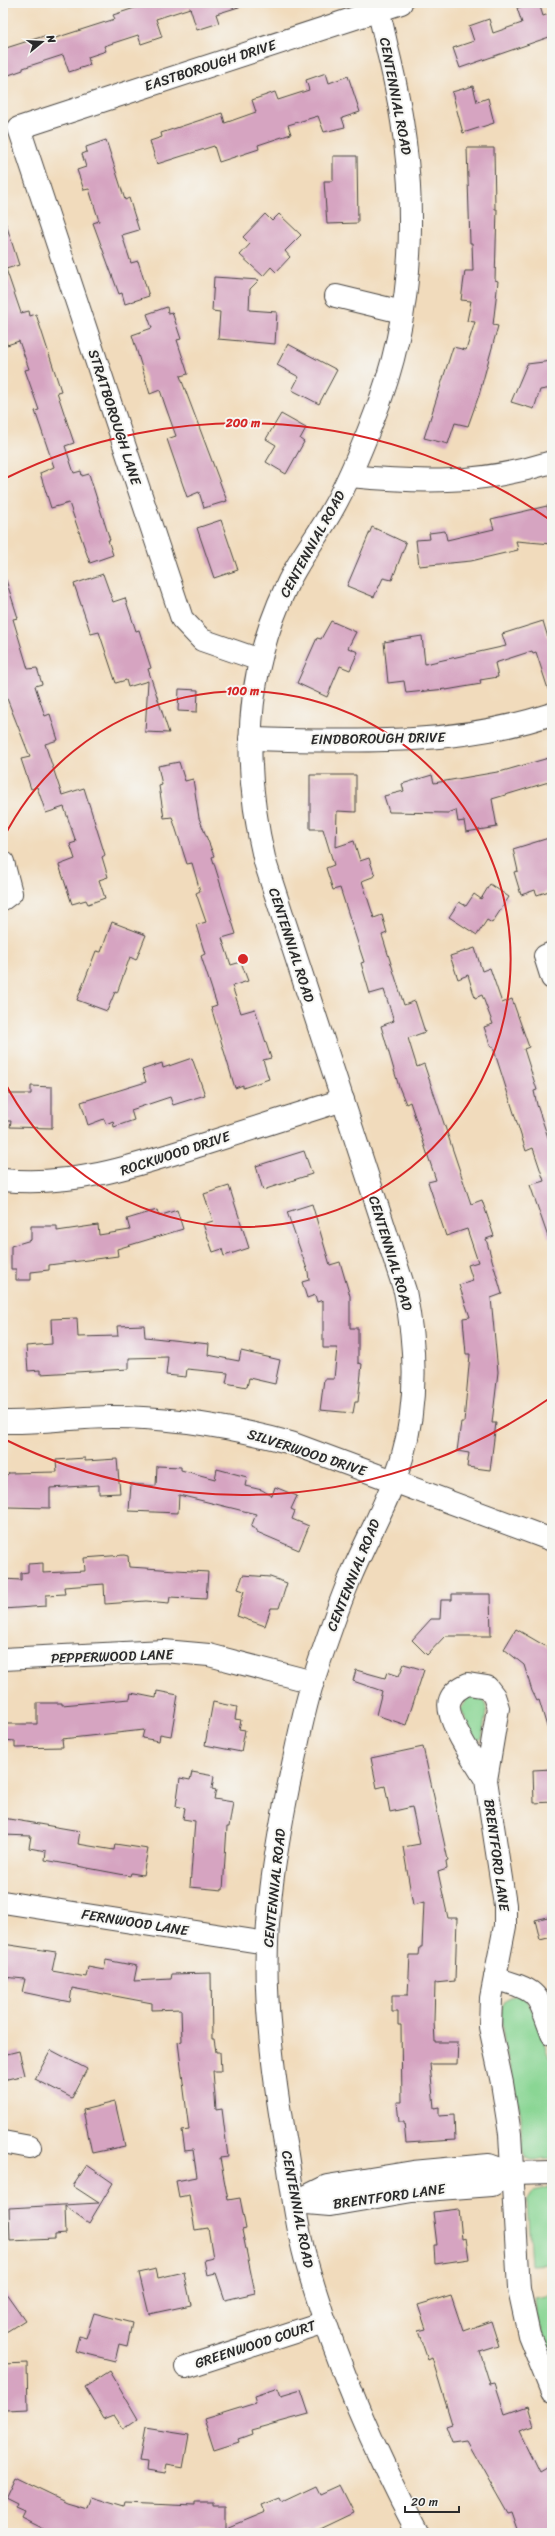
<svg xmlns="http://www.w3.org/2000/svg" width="555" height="2536" font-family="Sriracha,sans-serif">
	<rect width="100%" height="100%" fill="#f6f6f2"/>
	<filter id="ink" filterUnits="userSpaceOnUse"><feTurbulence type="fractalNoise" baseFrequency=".025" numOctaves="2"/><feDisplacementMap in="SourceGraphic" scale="8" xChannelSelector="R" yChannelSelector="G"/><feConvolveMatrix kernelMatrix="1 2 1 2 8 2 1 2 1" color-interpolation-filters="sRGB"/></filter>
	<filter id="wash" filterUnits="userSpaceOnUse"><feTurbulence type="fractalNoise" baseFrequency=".012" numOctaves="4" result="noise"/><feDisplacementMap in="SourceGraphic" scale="16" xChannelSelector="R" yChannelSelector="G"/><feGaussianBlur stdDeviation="0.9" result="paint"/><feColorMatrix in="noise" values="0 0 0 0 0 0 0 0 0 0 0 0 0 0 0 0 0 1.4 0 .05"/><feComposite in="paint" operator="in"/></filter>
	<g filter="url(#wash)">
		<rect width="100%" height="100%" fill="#f1dbbc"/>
		<g fill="#8ad694" stroke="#5a8060">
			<path d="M472 1695 482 1698 487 1706 482 1738 479 1740 475 1739 461 1709 466 1698Z"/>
			<path d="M515 1995 523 1996 532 2009 552 2063V2159L531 2160 526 2158C519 2147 522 2128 521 2116 517 2091 494 2021 504 2001Z"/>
			<path d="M552 2187V2274L551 2264 531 2265 527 2201 533 2191Z"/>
			<path d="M552 2295V2360L536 2314 535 2298Z"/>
		</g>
		<g id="blocks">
			<g fill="#d6a4c1">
				<path d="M150 3H241L242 6 216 14 219 23 197 30 190 8 156 19 162 37 141 44 138 35 104 46 106 51 88 57 90 65 69 72 63 55 23 68V70L3 77V49L44 36 46 41 115 19 113 15Z"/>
				<path d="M533 3H539L543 16 552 13V36L460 68 453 48 474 41 469 26 489 19 493 33 522 23 517 8Z"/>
				<path d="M326 73 329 83 348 76 360 112 342 118 345 127 324 132 318 116 288 125 291 134 258 145 259 149 219 162 214 146 157 164 150 141 162 137 161 133 222 113 225 123 256 112 252 100 275 92 278 100 309 90 306 80Z"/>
				<path d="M473 86 477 102 488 98 494 123 463 133 452 92Z"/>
				<path d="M106 140 125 200 129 198 139 230 122 235 131 263 138 261 149 296 125 304 122 293 119 294 93 223 99 221 89 189 84 190 77 170 86 167 82 154 87 152 86 147Z"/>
				<path d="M467 148H494L495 209H497L495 280 498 281 493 325 498 326 479 395 468 426 455 423 448 444 424 438 453 347 466 350 475 322 467 321 471 301 461 300 465 271H473L472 243H470Z"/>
				<path d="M333 156H357L358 223 327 224 324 181H333Z"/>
				<path d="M265 214 272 221 279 214 301 235 285 251 290 257 276 272 271 267 263 276 240 255 250 244 243 237Z"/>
				<path d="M3 224H6L19 265 6 269 21 313 29 311 30 316 36 314 61 391 57 392 74 443 65 446 74 473 81 471 82 476 89 474 110 540H108L113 555 90 563 69 503 51 508 40 473 54 467 35 411 39 410 25 370 29 369 19 341 7 345 6 341 3 342Z"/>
				<path d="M214 277 259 280 250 289 249 310 277 312 275 344 218 339 220 312 212 311Z"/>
				<path d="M167 307 168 313 172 312 181 339 177 340 188 374 180 376 227 501 204 508 199 492 187 497 167 439 176 436 165 405 160 390 150 394 132 335 152 328 147 314Z"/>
				<path d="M288 344 337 370 319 404 292 390 299 377 277 365Z"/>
				<path d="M552 361V388L540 390 534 409 511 402 527 364Z"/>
				<path d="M281 414 306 428 300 439 304 442 286 474 266 462 276 445 266 439Z"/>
				<path d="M547 506 549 514H552V544L516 541 518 550 471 561 419 566 416 540 430 539 429 533 445 531 447 540 494 529 491 519Z"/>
				<path d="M221 520 238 570 214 578 197 528Z"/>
				<path d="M372 527 406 543 392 580 383 578 374 597 347 586Z"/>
				<path d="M103 574 113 602 125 598 136 631 139 630 151 668 148 669 169 733 145 732 148 681 128 687 126 680 116 683 99 632 91 634 74 584Z"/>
				<path d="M3 580H6L18 618 13 619 28 669 37 668 42 684 35 686 45 716 50 714 58 740 45 744 62 795 84 788 105 855 102 857 108 877 99 880 105 898 88 904 86 900 72 904 59 865 75 859 70 844 76 842 64 807 46 813 37 787 31 789 21 759 30 757 6 696 3 697Z"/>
				<path d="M331 621 356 632 348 648 358 652 350 670 340 666 327 697 297 683 317 638 321 639Z"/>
				<path d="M543 621 552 651V691L549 692 536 652 533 653 532 651 495 663 498 677 480 680 481 684 446 690V689L406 693 404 681 388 683 384 642 422 636 425 664 506 646 502 634Z"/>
				<path d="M179 689 198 690 197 712 178 711Z"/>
				<path d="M552 757V781L492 799 497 827 466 832 464 821 458 822 456 810 448 813 389 812 384 796 404 791 402 784 432 775 434 783 503 771Z"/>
				<path d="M179 762 185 781 193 779 199 818 214 856 212 857 236 934 222 938 231 965 241 962 248 981 232 986 241 1013 255 1009 271 1058 263 1060 269 1079 243 1088V1085L235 1088 211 1007 217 1005 201 956 205 954 196 925 206 922 196 893 200 891 192 863 187 864 172 817 164 818 159 786 162 785 158 766Z"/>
				<path d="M310 775H356V812L337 811 336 847 354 841 360 861 369 858 375 876 362 881 374 918 382 915 387 933 382 935 404 1005 415 1001 425 1032 408 1038 417 1067 424 1064 471 1204 482 1200 494 1236 486 1239 502 1294 491 1298 498 1372 492 1423H496L490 1470 467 1467 469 1453 457 1451 461 1422H464L470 1354H466L463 1318 470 1317 459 1285 473 1281 468 1265 478 1262 467 1229 446 1236 428 1182 436 1180 410 1102 406 1104 399 1087 381 1026 394 1021 384 990 370 994 361 963 364 962 340 888 333 890 326 868 334 865 323 829H310Z"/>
				<path d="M552 837V890L537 895 535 890 521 895 514 872 518 871 513 849Z"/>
				<path d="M490 884 509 897 492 923 487 920 477 935 449 917 459 902 466 906 474 894 481 899Z"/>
				<path d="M112 922 146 935 136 960 130 957 117 993 115 992 107 1011 77 1000 96 951 101 952Z"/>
				<path d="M475 948 482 971 490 968 502 1003 512 999 529 1047 524 1049 537 1090 534 1091 537 1105 552 1149V1237H548L530 1185 544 1181 533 1148 526 1151 493 1047H491L484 1027 493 1024 482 995 475 998 468 975 458 979 450 956Z"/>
				<path d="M192 1058 205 1095 173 1105 170 1097 131 1110 134 1120 114 1127 113 1121 106 1124 104 1119 88 1125 81 1102 146 1082 142 1070 162 1063 163 1068Z"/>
				<path d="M31 1086 52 1087V1128L10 1127 11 1121H3V1094H31Z"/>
				<path d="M304 1151 312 1174 263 1190 256 1166Z"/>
				<path d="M229 1186 249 1248 224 1256 222 1249 213 1252 203 1224 213 1221 204 1194Z"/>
				<path d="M312 1204 330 1265 340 1262 350 1296V1328H358V1363L362 1364 358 1402H355L353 1413 320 1410 324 1379H334L337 1348H323V1300L317 1302 315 1295 307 1298 302 1282 309 1280 308 1272 287 1212Z"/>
				<path d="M157 1210 159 1216 177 1210 183 1229 117 1249 118 1256 49 1265V1270L31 1272V1280H16V1269H11V1246L31 1240V1226H57V1231L98 1225 99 1235 130 1230 127 1219Z"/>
				<path d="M77 1318 78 1337 118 1336 117 1326 144 1325 145 1337 209 1344 208 1355 239 1361 241 1351 280 1360 275 1384 249 1378 247 1387 226 1383 228 1373 187 1369 186 1377 166 1375 168 1357 129 1358V1369L40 1374V1370L28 1371 26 1346 52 1344 51 1319Z"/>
				<path d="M85 1458V1461L117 1459 120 1493 99 1494V1485L50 1488V1508L8 1507 3 1502V1479L9 1473 57 1472 56 1460Z"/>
				<path d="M157 1466 181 1467V1470L215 1479 217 1469 247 1477 245 1486 262 1490 272 1496 275 1487 297 1496 291 1509 295 1511 292 1519 309 1526 299 1550 257 1532V1530L251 1527 256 1514 179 1495 178 1513 129 1511 131 1484 156 1486Z"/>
				<path d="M124 1555 128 1556 129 1567 208 1572 206 1599 170 1597 169 1603 146 1601 105 1604 104 1584 64 1587 65 1594 46 1595V1606L3 1609V1579L21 1580V1573L28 1572V1564L43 1563V1573L85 1571 84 1558Z"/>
				<path d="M243 1575 270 1577 287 1583 279 1608H271L265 1626 237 1616 244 1591 238 1589Z"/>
				<path d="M452 1594H490L491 1636H445L427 1655 412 1640 431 1619H440L441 1600H452Z"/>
				<path d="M516 1629 552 1650V1730H548L539 1700 537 1701 532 1691 524 1665 504 1649Z"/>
				<path d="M404 1664 424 1670 406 1725 376 1715 382 1691 353 1681 356 1670 385 1678 387 1672 399 1676Z"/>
				<path d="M157 1691 178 1695 171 1736 160 1734 159 1741 142 1738 144 1730 62 1739 63 1747 15 1748V1741L3 1740V1724H37V1703H62V1705L130 1699 131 1693 156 1698Z"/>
				<path d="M213 1702 237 1707 235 1719 241 1720 239 1729 245 1730 241 1752 205 1745Z"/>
				<path d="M423 1747 448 1860 446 1861 447 1869 438 1872 448 1918H457L455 1981 435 1983 434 2021 435 2042H458L457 2064H430L434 2108 439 2107V2116L454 2115 455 2140 406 2143 404 2122H399L397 2102H402L401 2025H398V2012H392V1995H408L410 1955H419L420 1947H422L424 1902 413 1905 403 1847 420 1844 412 1807 390 1812 385 1786 377 1788 371 1758Z"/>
				<path d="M552 1769V1802L534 1803 533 1770Z"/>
				<path d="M192 1772 214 1776 212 1789 216 1790 214 1799 233 1802 229 1827H227L223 1890 190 1887 195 1821 183 1819 185 1808 176 1806 180 1778 190 1780Z"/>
				<path d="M3 1818 80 1831 78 1844 114 1850 115 1844 148 1849 143 1875 131 1873 130 1876 45 1860 46 1851 29 1848 31 1836 3 1835Z"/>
				<path d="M552 1916V1937L540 1940 535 1920Z"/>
				<path d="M3 1944 56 1952 52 1971 86 1977 88 1967 104 1970 106 1960 137 1966 134 1981 171 1979 172 1974 211 1973 212 2039H214L216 2052H220L221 2071H213L216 2110 222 2109 228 2157 220 2158 228 2200 240 2198 246 2229 242 2230 255 2293 225 2300 216 2273 207 2275 204 2260 213 2258 208 2228 195 2230 189 2195 179 2197 176 2181 197 2177 193 2150 185 2151 182 2131 189 2130 178 2042 182 2041 181 2009 152 2010V2003L72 1988 70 2002 22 1992 25 1979 3 1977Z"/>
				<path d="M51 2050 87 2069 72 2098 35 2079Z"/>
				<path d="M19 2051 25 2075 3 2080V2055Z"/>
				<path d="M115 2102 125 2146 92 2153 83 2110Z"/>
				<path d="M87 2165 113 2183 89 2223 65 2206 66 2234 55 2235V2239L10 2241 9 2208 99 2203 73 2186Z"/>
				<path d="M459 2209 462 2239 466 2238 469 2259 435 2264 434 2245H437L433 2212Z"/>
				<path d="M156 2269 158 2278 184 2272 191 2305 149 2314 139 2273Z"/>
				<path d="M3 2289 25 2320 3 2334Z"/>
				<path d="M451 2295 463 2331 491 2321 499 2346 480 2352 490 2384 495 2383 505 2414 528 2406 534 2426 520 2431 540 2472 552 2465V2533H519L512 2513 508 2514 466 2440 452 2442 446 2426 452 2424 432 2358 428 2360 418 2331 426 2329 418 2305Z"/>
				<path d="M94 2313 132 2323 127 2346 119 2344 115 2361 75 2351 79 2336 86 2338Z"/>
				<path d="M27 2363 28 2409 5 2410 3 2364Z"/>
				<path d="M110 2371 138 2419 123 2429 114 2415 104 2419 85 2387Z"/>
				<path d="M278 2388 281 2396 301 2390 309 2414 251 2430 252 2434 238 2439 239 2442 214 2450 204 2419 256 2403 254 2396Z"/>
				<path d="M145 2428 189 2435 183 2468 166 2465 164 2474 146 2471 147 2462 139 2461Z"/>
				<path d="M15 2477 67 2502 87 2508 91 2497 124 2507 125 2503 195 2506V2503H214V2506H226V2528L265 2512 262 2505 280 2498 282 2502 316 2486 320 2494 340 2485 354 2513 312 2533H51L21 2518 24 2512 15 2508 17 2504 5 2498Z"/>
			</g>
		</g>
	</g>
	<g filter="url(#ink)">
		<use href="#blocks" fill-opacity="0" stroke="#494541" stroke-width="1"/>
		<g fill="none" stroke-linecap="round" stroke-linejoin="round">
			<defs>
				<g id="street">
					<path d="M376 3C382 21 385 41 390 60 419 182 420 304 372 422 360 453 347 484 331 512 317 537 299 559 287 585 244 675 242 766 265 862L405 1291C416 1346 418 1403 402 1458 389 1501 365 1541 348 1583 335 1615 324 1648 313 1681 302 1716 296 1752 288 1788 275 1854 264 1920 267 1988 269 2044 277 2099 287 2155 292 2189 296 2224 305 2257 332 2353 371 2445 418 2533"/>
					<path d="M336 296 402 312"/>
					<path d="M350 476C423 483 481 484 552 462"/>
					<path d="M260 660 202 640 182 619 19 128 401 3"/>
					<path d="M250 739C353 741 452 747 552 714"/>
					<path d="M3 862 11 893 3 899"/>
					<path d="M552 953 545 956 552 978"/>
					<path d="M3 1180C73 1187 135 1166 201 1145 248 1130 296 1115 343 1100"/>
					<path d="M3 1422C40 1423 76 1417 112 1417 174 1417 232 1427 291 1443L552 1540"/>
					<path d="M3 1659 164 1651 209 1655 313 1682"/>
					<path d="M486 1780C477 1764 443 1717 450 1700 453 1692 461 1687 468 1684L487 1687 494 1696 498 1708 486 1780 505 1905V1926L491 1998 490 2027 502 2083 510 2134 519 2289 529 2335 552 2392"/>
					<path d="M3 1902 267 1943"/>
					<path d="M495 1978C540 1992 536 1991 552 2034"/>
					<path d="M3 2142 30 2147"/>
					<path d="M295 2202 327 2186 413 2172 489 2165 512 2173 552 2172"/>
					<path d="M295 2202 330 2205 412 2191 492 2185 512 2173"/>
					<path d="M186 2367 325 2322"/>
				</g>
			</defs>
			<use href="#street" stroke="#494541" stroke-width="24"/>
			<use href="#street" stroke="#fff" stroke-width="22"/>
		</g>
	</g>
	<g fill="none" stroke="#d62828" stroke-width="2">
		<path d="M3 839A268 268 0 1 1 3 1079"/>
		<path d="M550 1398A536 536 0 0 1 4 1439M4 479A536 536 0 0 1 550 520"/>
	</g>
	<g text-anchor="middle" stroke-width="4" stroke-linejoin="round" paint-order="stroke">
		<g font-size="14" fill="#2b2b2b" stroke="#f6f6f2">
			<text transform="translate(210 65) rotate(-18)" y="5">EASTBOROUGH DRIVE</text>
			<text transform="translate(396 96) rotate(79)" y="5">CENTENNIAL ROAD</text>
			<text transform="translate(115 417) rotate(72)" y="5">STRATBOROUGH LANE</text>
			<text transform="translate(312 544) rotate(-61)" y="5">CENTENNIAL ROAD</text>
			<text transform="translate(378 738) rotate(-1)" y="5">EINDBOROUGH DRIVE</text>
			<text transform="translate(292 945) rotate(72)" y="5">CENTENNIAL ROAD</text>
			<text transform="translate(175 1153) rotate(-18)" y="5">ROCKWOOD DRIVE</text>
			<text transform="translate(391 1253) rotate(73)" y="5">CENTENNIAL ROAD</text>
			<text transform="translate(307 1452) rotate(18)" y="5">SILVERWOOD DRIVE</text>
			<text transform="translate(353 1575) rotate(-68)" y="5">CENTENNIAL ROAD</text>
			<text transform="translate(112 1656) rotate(-2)" y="5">PEPPERWOOD LANE</text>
			<text transform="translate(497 1855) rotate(82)" y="5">BRENTFORD LANE</text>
			<text transform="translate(274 1888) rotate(-84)" y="5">CENTENNIAL ROAD</text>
			<text transform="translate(135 1922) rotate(9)" y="5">FERNWOOD LANE</text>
			<text transform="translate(389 2196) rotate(-8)" y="5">BRENTFORD LANE</text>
			<text transform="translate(298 2209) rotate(79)" y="5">CENTENNIAL ROAD</text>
			<text transform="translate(255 2344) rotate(-18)" y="5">GREENWOOD COURT</text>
		</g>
	</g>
	<circle cx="243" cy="959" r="6" fill="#d62828" stroke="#f6f6f2" stroke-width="2"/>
	<g font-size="12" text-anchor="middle" font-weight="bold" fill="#d62828" stroke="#f6f6f2" stroke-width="4" stroke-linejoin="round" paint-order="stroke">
		<text x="243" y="427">200 m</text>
		<text x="243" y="695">100 m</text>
	</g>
	<rect width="555" height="2536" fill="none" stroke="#f6f6f2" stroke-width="16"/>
	<g transform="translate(42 42) rotate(72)" stroke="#f6f6f2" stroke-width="3" paint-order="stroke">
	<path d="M0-3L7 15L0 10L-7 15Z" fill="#2b2b2b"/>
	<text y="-6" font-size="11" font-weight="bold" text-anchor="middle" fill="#2b2b2b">N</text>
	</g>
	<path d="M405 2506v6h54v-6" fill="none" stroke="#2b2b2b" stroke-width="2"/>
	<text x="411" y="2506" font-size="12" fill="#2b2b2b" stroke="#f6f6f2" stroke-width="3" paint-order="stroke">20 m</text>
</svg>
